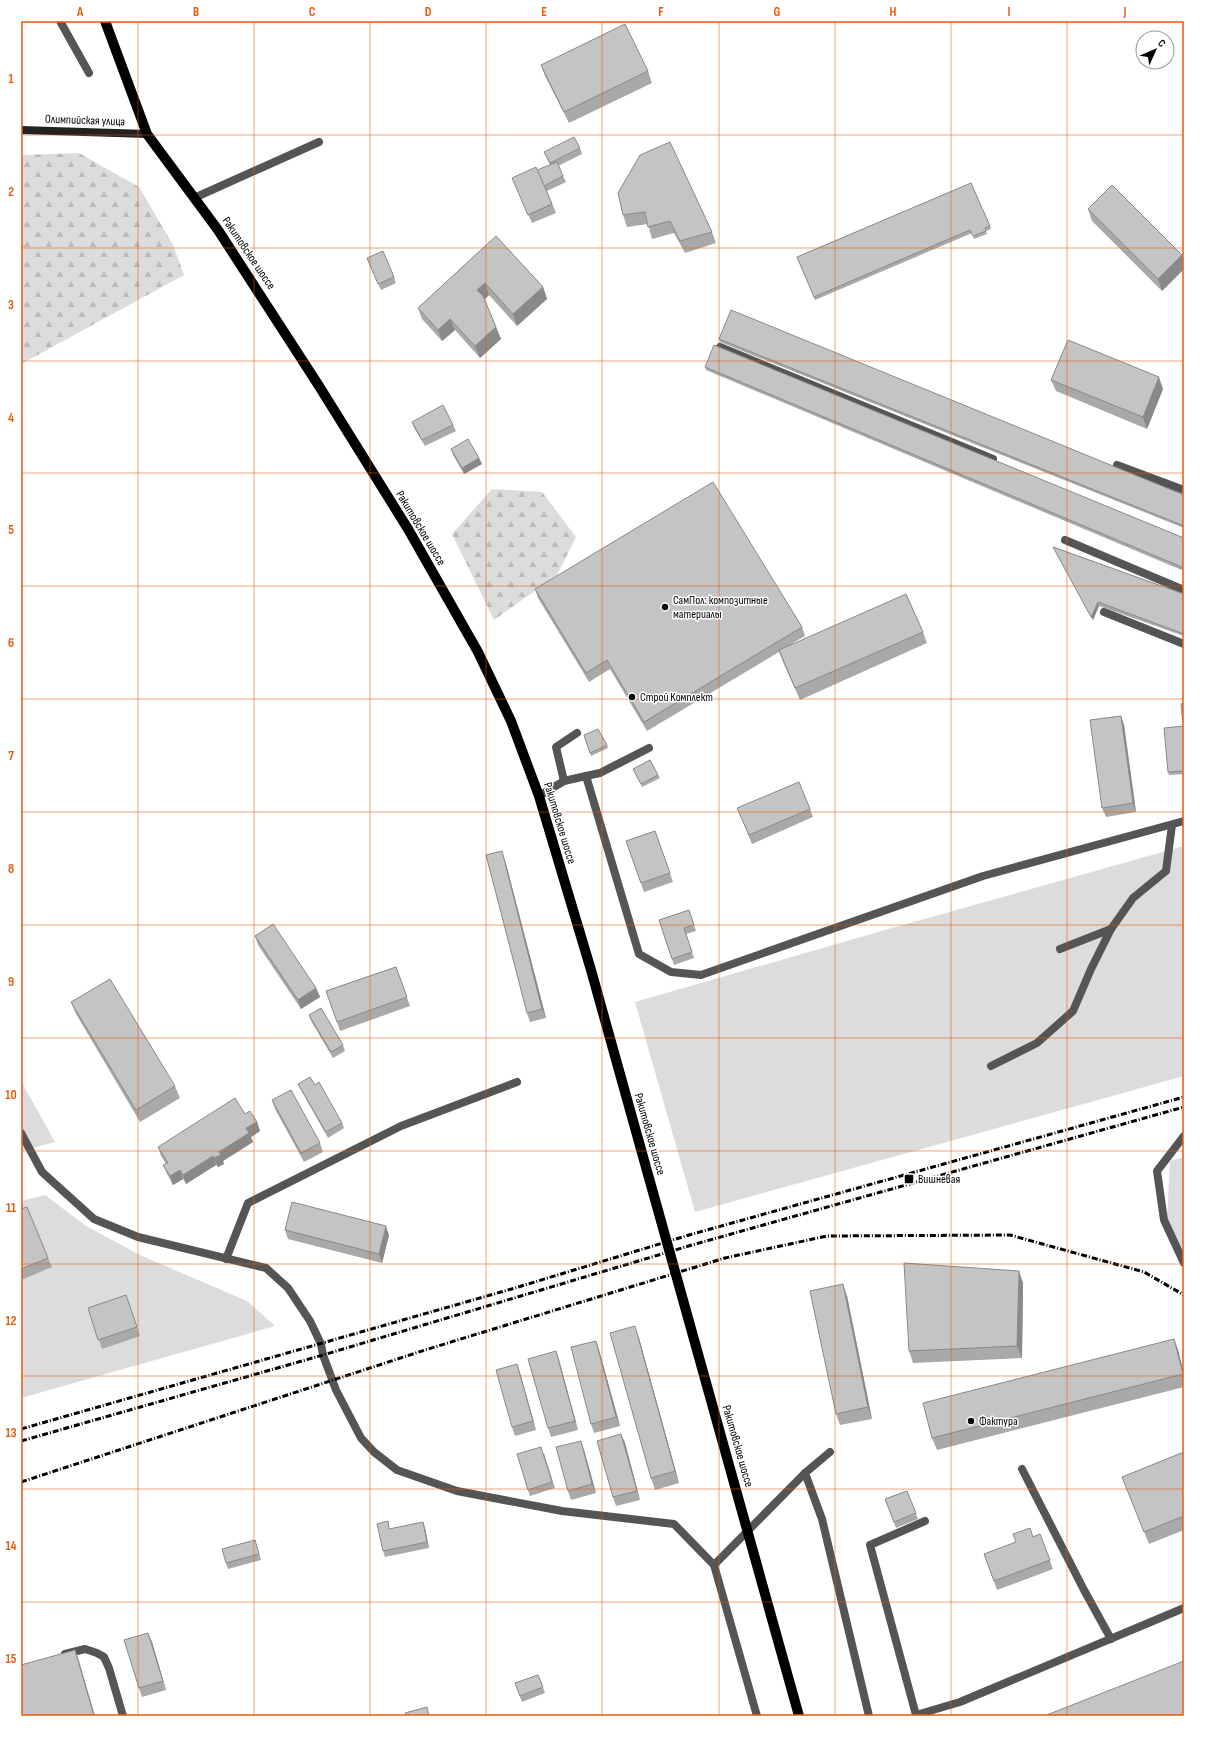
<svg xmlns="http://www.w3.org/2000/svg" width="1205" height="1737" font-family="'Sofia Sans Condensed',sans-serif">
	<defs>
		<pattern id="forest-firs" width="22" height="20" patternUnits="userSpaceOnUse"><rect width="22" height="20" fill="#dcdcdc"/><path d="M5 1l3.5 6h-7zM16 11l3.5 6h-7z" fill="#bbb"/></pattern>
	</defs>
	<rect width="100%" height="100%" fill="#fff"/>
	<g fill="url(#forest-firs)">
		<path d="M79 153 139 187 173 245 184 275 21 364V155Z"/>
		<path d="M492 489 542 492 576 537 557 575 494 620 452 534Z"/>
	</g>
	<g fill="#dcdcdc">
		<path d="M1184 846V1076L695 1212 635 1002 885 930Z"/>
		<path d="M21 1081 55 1142 21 1151Z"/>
		<path d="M1184 1157V1252L1167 1220 1170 1161Z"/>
		<path d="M45 1195 86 1226 140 1255 247 1301 275 1326 21 1398V1201Z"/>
	</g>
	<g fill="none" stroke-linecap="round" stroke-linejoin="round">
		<g stroke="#555" stroke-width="8">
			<path d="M60 21 89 73"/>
			<path d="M194 198 319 142"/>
			<path d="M720 347 993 459"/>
			<path d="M1117 465 1184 490"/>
			<path d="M1065 540 1184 590"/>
			<path d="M1104 612 1184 644"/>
			<path d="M586 776 600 773 649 748"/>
			<path d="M564 781 556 747 577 733"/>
			<path d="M1060 949 1111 929 1133 898 1166 871 1172 825"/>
			<path d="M991 1066 1037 1043 1073 1011 1091 969 1111 929"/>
			<path d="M226 1259 248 1203 401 1126 517 1082"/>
			<path d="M1022 1469 1084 1590 1111 1639"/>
			<path d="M805 1473 822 1519 869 1716"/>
			<path d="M925 1521 870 1545 916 1715 960 1702 1184 1608"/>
			<path d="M714 1565 805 1473 830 1452"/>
			<path d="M65 1654 85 1649 97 1653 104 1657 109 1668 123 1716"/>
		</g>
		<g stroke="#555" stroke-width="8">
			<path d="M539 796 564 781 586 776 639 954 671 972 701 975 983 876 1184 821"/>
			<path d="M21 1133 42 1172 94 1219 138 1237 266 1268 288 1288 310 1321 321 1344 323 1355 336 1390 361 1438 374 1452 397 1470 457 1491 562 1511 674 1524 714 1565 757 1716"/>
			<path d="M1184 1136 1157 1171 1164 1220 1184 1263"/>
		</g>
		<path stroke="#222" stroke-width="8" d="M21 130 147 134"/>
		<path stroke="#000" stroke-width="10" d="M105 21 147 134 218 230 319 386 408 529 478 652 511 721 539 796 591 970 799 1716"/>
		<g stroke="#000" stroke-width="3" stroke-dasharray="6 2 1 2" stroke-linecap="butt">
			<path d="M21 1429 515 1288 689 1235 1184 1097"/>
			<path d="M21 1441 323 1355 692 1245 1184 1107"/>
			<path d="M21 1482 425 1350 725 1258 827 1236 1010 1235 1144 1272 1184 1295"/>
		</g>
	</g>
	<g fill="#a9a9a9">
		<path d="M541 65 648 71 652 83 569 123 545 76Z"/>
		<path d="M580 148 582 154 558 166 566 182 547 191 556 213 532 223 512 178 537 170 550 165 544 152Z"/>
		<path d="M971 183 991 229 986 231 987 234 974 239 972 233 815 300 797 257Z"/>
		<path d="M618 193 712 232 716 243 685 253 674 233 652 239 648 224 627 227 623 215Z"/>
		<path d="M1088 209 1182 255 1184 262V269L1162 291 1092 221Z"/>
		<path d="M496 236 543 287 547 299 517 326 489 295 484 299 496 327 501 339 480 358 455 330 442 341 422 319 418 308Z"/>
		<path d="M367 258 394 277 396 283 381 290Z"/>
		<path d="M719 339 1184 495V528L720 342Z"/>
		<path d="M705 367 1184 538V571L706 370Z"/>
		<path d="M1051 380 1163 389 1147 429 1056 391Z"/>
		<path d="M412 422 453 425 456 431 425 446 414 428Z"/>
		<path d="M451 449 479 458 482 464 464 474 453 455Z"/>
		<path d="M1053 547 1184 594V636L1099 606 1093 620Z"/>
		<path d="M535 589 802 627 805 636 791 644 923 632 927 643 800 700 783 662 779 652 647 731 610 669 589 682 538 598Z"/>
		<path d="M1184 703V774L1169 775 1168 772 1184 726 1183 723Z"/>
		<path d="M1121 716 1124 725 1136 812 1106 817 1102 808Z"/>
		<path d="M584 735 607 745 608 748 591 756Z"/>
		<path d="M633 769 658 775 660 778 642 787Z"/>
		<path d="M737 808 810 809 813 817 752 844Z"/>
		<path d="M655 831 673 882 644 892 626 841Z"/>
		<path d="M505 860 546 1018 530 1022 527 1013Z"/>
		<path d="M689 910 696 931 686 934 694 958 674 965 659 920Z"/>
		<path d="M255 936 316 988 320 997 301 1009 258 945Z"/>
		<path d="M396 967 410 1006 340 1031 326 991Z"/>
		<path d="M71 1002 175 1086 180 1098 140 1122 76 1014Z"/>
		<path d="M309 1015 343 1045 345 1051 333 1058 311 1021Z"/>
		<path d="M298 1084 315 1085 342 1123 344 1128 328 1138 301 1090Z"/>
		<path d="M272 1100 320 1143 323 1152 304 1162 275 1109Z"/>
		<path d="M245 1114 257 1122 260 1131 251 1137 253 1142 223 1161 224 1164 218 1167 216 1165 186 1184 183 1179 173 1185 167 1174 163 1165 166 1164 161 1156 158 1147Z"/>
		<path d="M21 1209 48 1258 52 1267 21 1280Z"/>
		<path d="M285 1230 389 1235 382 1263 288 1239Z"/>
		<path d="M1023 1283 1022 1358 913 1363 909 1351Z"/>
		<path d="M126 1295 140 1336 102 1349 88 1308Z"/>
		<path d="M847 1296 872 1419 840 1425 836 1414Z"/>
		<path d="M639 1338 679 1483 655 1490 651 1478Z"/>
		<path d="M1174 1339 1178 1350 1184 1374V1387L937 1450 932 1438Z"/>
		<path d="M596 1341 599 1350 620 1426 594 1433 591 1424Z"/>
		<path d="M556 1351 559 1360 578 1430 551 1437 548 1428Z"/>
		<path d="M520 1373 536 1430 515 1436 512 1427Z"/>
		<path d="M621 1434 625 1443 640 1500 616 1506 613 1497Z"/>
		<path d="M584 1450 596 1493 571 1500 568 1491Z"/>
		<path d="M1184 1452V1530L1149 1544 1122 1477Z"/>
		<path d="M544 1453 555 1488 530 1496 528 1490Z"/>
		<path d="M907 1491 918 1519 896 1528 885 1499Z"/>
		<path d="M423 1522 425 1528 429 1548 385 1557 383 1551 390 1529Z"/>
		<path d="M1040 1534 1053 1569 997 1590 984 1554Z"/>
		<path d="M257 1546 261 1560 228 1569 226 1563Z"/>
		<path d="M152 1642 166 1690 142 1697 139 1688Z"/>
		<path d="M538 1675 545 1693 522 1702 515 1683Z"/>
	</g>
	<g fill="#898989">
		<path d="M1182 255 1184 262V269L1162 291 1158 279Z"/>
		<path d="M485 283 489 295 482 302 477 290Z"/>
		<path d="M543 287 547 299 517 326 513 314Z"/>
		<path d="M450 319 455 330 442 341 438 330Z"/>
		<path d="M496 327 501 339 480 358 475 346Z"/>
		<path d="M1159 377 1163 389 1147 429 1143 417Z"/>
		<path d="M479 458 482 464 464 474 462 468Z"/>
		<path d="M1098 602 1099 606 1093 620 1091 617Z"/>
		<path d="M1121 716 1124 725 1136 812 1133 803Z"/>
		<path d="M502 851 505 860 546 1018 542 1009Z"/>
		<path d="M316 988 320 997 301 1009 298 1000Z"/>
		<path d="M257 1122 260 1131 251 1137 253 1142 223 1161 224 1164 218 1167 214 1158 219 1152 246 1128Z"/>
		<path d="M213 1156 216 1165 186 1184 183 1175Z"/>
		<path d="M180 1170 183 1179 173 1185 170 1176Z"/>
		<path d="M386 1226 389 1235 382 1263 379 1254Z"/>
		<path d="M1019 1271 1023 1283 1022 1358 1017 1346Z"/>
		<path d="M843 1284 847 1296 872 1419 868 1407Z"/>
		<path d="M635 1326 639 1338 679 1483 675 1471Z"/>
		<path d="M1174 1339 1178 1350 1184 1374V1377Z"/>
		<path d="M596 1341 599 1350 620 1426 616 1417Z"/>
		<path d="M556 1351 559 1360 578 1430 575 1421Z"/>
		<path d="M517 1364 520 1373 536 1430 533 1421Z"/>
		<path d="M621 1434 625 1443 640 1500 637 1491Z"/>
		<path d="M581 1441 584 1450 596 1493 592 1484Z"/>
		<path d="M423 1522 425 1528 429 1548 427 1542Z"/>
		<path d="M148 1633 152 1642 166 1690 163 1681Z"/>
		<path d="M75 1650 79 1661 95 1716H94Z"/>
	</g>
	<g fill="#c4c4c4" stroke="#898989">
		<path d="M625 24 648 71 564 112 541 65Z"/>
		<path d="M574 137 580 148 550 163 544 152Z"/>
		<path d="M670 142 712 232 680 241 670 221 648 227 645 212 623 215 618 193 640 155Z"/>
		<path d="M557 162 563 176 544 186 537 170Z"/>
		<path d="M536 167 552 204 528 215 512 178Z"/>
		<path d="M971 183 990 226 985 228 986 231 973 236 970 230 814 297 797 257Z"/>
		<path d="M1112 185 1182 255 1158 279 1088 209Z"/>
		<path d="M496 236 543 287 513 314 485 283 477 290 483 296 496 327 475 346 450 319 438 330 418 308Z"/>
		<path d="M383 251 394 277 378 284 367 258Z"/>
		<path d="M731 310 1184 495V526L719 339Z"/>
		<path d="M1068 340 1159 377 1143 417 1051 380Z"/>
		<path d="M714 345 1184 538V568L705 367Z"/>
		<path d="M443 405 453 425 422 440 412 422Z"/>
		<path d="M468 439 479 458 462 468 451 449Z"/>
		<path d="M713 482 802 627 644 722 607 660 586 673 535 589Z"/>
		<path d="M1053 547 1184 594V634L1098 602 1091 617Z"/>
		<path d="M906 594 923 632 795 688 779 650Z"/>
		<path d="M1184 703V723H1183L1181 704Z"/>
		<path d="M1121 716 1133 803 1102 808 1090 720Z"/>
		<path d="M1184 726V771L1168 772 1164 728Z"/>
		<path d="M598 729 607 745 590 753 584 735Z"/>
		<path d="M650 760 658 775 641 784 633 769Z"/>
		<path d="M799 782 810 809 749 835 737 808Z"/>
		<path d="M655 831 670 873 641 883 626 841Z"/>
		<path d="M502 851 542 1009 527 1013 486 855Z"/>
		<path d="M689 910 694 925 684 928 692 952 672 959 659 920Z"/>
		<path d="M273 924 316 988 298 1000 255 936Z"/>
		<path d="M396 967 407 997 337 1022 326 991Z"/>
		<path d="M110 979 175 1086 136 1110 71 1002Z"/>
		<path d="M321 1008 343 1045 331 1052 309 1015Z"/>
		<path d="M310 1077 315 1085 319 1082 342 1123 326 1132 298 1084Z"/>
		<path d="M291 1090 320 1143 301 1153 272 1100Z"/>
		<path d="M235 1098 245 1114 250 1111 257 1122 246 1128 249 1133 219 1152 221 1155 214 1158 213 1156 183 1175 180 1170 170 1176 163 1165 168 1163 158 1147Z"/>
		<path d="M292 1202 386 1226 379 1254 285 1230Z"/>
		<path d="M27 1207 48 1258 21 1269V1209Z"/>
		<path d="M904 1263 1019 1271 1017 1346 909 1351Z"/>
		<path d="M843 1284 868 1407 836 1414 810 1291Z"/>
		<path d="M126 1295 137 1327 98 1340 88 1308Z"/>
		<path d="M635 1326 675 1471 651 1478 610 1333Z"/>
		<path d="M1174 1339 1183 1374 932 1438 923 1403Z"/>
		<path d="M596 1341 616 1417 591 1424 571 1347Z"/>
		<path d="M556 1351 575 1421 548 1428 528 1359Z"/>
		<path d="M517 1364 533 1421 512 1427 496 1370Z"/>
		<path d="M621 1434 637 1491 613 1497 597 1441Z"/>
		<path d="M581 1441 592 1484 568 1491 556 1447Z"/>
		<path d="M541 1447 552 1482 528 1490 517 1454Z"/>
		<path d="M1184 1452V1516L1144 1532 1122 1477Z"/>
		<path d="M907 1491 916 1513 894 1522 885 1499Z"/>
		<path d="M388 1521 389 1529 423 1522 427 1542 383 1551 377 1524Z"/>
		<path d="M1030 1528 1033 1537 1040 1534 1050 1560 994 1581 984 1554 1016 1542 1013 1534Z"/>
		<path d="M255 1540 259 1554 226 1563 222 1549Z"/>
		<path d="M148 1633 163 1681 139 1688 124 1640Z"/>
		<path d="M75 1650 94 1716H21V1665Z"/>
		<path d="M1184 1661V1716H1044Z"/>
		<path d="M538 1675 543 1687 520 1696 515 1683Z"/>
		<path d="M427 1707 429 1716H406L405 1713Z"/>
	</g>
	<path fill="none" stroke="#e8590c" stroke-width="1" stroke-opacity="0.55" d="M138 21V1716M254 21V1716M370 21V1716M486 21V1716M602 21V1716M719 21V1716M835 21V1716M951 21V1716M1067 21V1716M21 135H1184M21 248H1184M21 361H1184M21 473H1184M21 586H1184M21 699H1184M21 812H1184M21 925H1184M21 1038H1184M21 1151H1184M21 1264H1184M21 1376H1184M21 1489H1184M21 1602H1184"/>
	<g fill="#000" stroke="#fff" stroke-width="1.5">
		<circle cx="665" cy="607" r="4"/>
		<circle cx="632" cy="697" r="4"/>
		<rect x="904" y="1174" width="10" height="10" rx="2"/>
		<circle cx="971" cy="1421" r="4"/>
	</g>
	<g text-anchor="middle" stroke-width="3" stroke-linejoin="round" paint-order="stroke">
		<g font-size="12" fill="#000" stroke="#fff">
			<text transform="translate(85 120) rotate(2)" y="4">Олимпийская улица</text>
			<text transform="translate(249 253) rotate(56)" y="4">Ракитовское шоссе</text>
			<text transform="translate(421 528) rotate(59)" y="4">Ракитовское шоссе</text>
			<text transform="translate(560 823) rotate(73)" y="4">Ракитовское шоссе</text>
			<text transform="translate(650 1134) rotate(74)" y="4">Ракитовское шоссе</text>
			<text transform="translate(738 1446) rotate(74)" y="4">Ракитовское шоссе</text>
		</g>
		<g font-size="12" fill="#000" stroke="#fff" text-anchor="start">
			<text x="673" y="604">СамПол: композитные<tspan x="673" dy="14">материалы</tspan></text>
			<text x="640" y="701">Строй Комплект</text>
			<text x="918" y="1183">Вишневая</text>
			<text x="979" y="1425">Фактура</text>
		</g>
	</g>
	<rect width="1205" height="1737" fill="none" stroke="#ffffff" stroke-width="44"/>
	<g transform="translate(1155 50) rotate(45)"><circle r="19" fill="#ffffff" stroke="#999999"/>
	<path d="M0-3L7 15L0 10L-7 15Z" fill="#000000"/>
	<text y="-6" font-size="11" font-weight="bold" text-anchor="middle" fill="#000000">С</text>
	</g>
	<rect x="22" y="22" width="1161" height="1693" fill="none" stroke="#e8590c" stroke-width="1.5"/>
	<g font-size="13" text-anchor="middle" font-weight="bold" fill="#e8590c">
		<text x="80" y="16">A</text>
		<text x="196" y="16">B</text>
		<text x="312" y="16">C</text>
		<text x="428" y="16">D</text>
		<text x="544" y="16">E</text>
		<text x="661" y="16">F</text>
		<text x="777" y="16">G</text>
		<text x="893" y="16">H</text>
		<text x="1009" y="16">I</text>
		<text x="1125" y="16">J</text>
		<text x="11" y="83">1</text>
		<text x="11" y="196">2</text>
		<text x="11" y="309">3</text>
		<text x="11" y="422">4</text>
		<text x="11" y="534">5</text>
		<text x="11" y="647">6</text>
		<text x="11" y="760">7</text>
		<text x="11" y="873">8</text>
		<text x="11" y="986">9</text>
		<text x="11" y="1099">10</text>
		<text x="11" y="1212">11</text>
		<text x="11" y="1325">12</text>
		<text x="11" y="1437">13</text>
		<text x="11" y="1550">14</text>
		<text x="11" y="1663">15</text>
	</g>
</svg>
